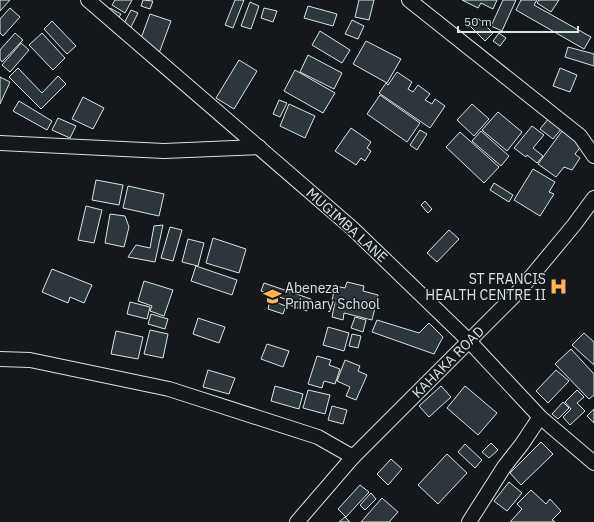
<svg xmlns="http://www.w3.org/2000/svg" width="594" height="522" font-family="'IBM Plex Sans',sans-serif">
	<rect width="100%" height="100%" fill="#14181c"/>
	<g fill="#2c363c" stroke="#d8e6dc">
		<path d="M0 0H10L0 11Z"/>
		<path d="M115 0H132L125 13 112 5Z"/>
		<path d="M143 0 153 1 150 9 141 6Z"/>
		<path d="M235 0H244L233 28 225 25Z"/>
		<path d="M359 0H374L369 20 355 17Z"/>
		<path d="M462 0H497L493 9 481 3 478 8Z"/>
		<path d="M503 0H516L502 31 491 26Z"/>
		<path d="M521 0H537L534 5 591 37 584 49 516 10Z"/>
		<path d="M539 0H559L551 12 537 3Z"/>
		<path d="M250 2 259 6 251 29 241 26Z"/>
		<path d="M308 6 337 14 333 26 304 18Z"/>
		<path d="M10 8 20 17 3 36 0 33V19Z"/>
		<path d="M110 8 121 14 114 25 104 19Z"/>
		<path d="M264 8 277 11 273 22 261 18Z"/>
		<path d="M131 10 138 13 126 37 119 33Z"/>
		<path d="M150 14 171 21 158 56 137 49Z"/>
		<path d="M478 18 493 33 485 41 470 26Z"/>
		<path d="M352 20 364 26 358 39 345 34Z"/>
		<path d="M52 21 76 46 67 54 44 29Z"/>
		<path d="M320 31 350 50 342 63 312 45Z"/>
		<path d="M15 33 23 40 2 62 0 59V50Z"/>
		<path d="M42 33 65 58 53 70 29 45Z"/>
		<path d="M499 33 506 38 500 46 493 41Z"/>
		<path d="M366 41 401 59 387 83 353 64Z"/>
		<path d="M21 43 29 50 10 72 2 65Z"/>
		<path d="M568 47 594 54V66L565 57Z"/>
		<path d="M308 55 342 73 334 89 300 72Z"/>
		<path d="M239 60 257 71 234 109 216 98Z"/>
		<path d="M18 68 42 93 58 76 66 84 41 109 9 77Z"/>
		<path d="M560 68 577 75 570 92 553 86Z"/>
		<path d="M295 70 335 93 323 113 284 91Z"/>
		<path d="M397 72 412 82 408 89 413 92 418 85 430 94 425 100 432 104 435 99 445 106 430 128 379 93 386 83 388 85Z"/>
		<path d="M0 77 10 82 0 104Z"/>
		<path d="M380 95 420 123 407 142 367 114Z"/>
		<path d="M83 97 104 108 93 129 72 119Z"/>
		<path d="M279 100 287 103 280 117 273 114Z"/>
		<path d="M19 101 52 121 47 130 13 111Z"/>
		<path d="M289 104 315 116 305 138 280 126Z"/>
		<path d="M472 104 489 119 474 136 457 120Z"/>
		<path d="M498 112 522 132 507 151 482 130Z"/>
		<path d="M58 118 76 126 70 138 52 130Z"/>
		<path d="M549 118 562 128 553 139 540 129Z"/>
		<path d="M532 126 544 135 533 148 543 156 537 163 527 155 526 157 514 148Z"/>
		<path d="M351 128 371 142 367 148 371 151 365 161 361 158 356 165 335 151Z"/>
		<path d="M420 130 427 134 417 150 410 145Z"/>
		<path d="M481 131 509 156 501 166 472 141Z"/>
		<path d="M562 131 582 145 575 154 580 158 572 170 564 167 556 177 538 164Z"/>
		<path d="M460 132 499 167 484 183 446 147Z"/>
		<path d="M533 169 555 182 549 192 554 194 540 216 514 200Z"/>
		<path d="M96 180 123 185 119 205 92 200Z"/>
		<path d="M494 183 513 195 509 202 490 190Z"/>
		<path d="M128 186 164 194 159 216 123 208Z"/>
		<path d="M425 201 432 209 428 213 421 205Z"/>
		<path d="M86 206 102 210 94 243 78 240Z"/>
		<path d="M110 214 125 216 129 227 124 247 105 243Z"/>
		<path d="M163 225 155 262 128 257 136 245 150 248 154 226Z"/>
		<path d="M170 227 182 230 173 261 161 258Z"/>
		<path d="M449 230 459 239 437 262 427 253Z"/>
		<path d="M213 238 246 249 239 273 206 263Z"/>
		<path d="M188 239 204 243 198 266 182 262Z"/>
		<path d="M196 266 237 280 232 295 191 281Z"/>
		<path d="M52 269 92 285 84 303 70 297 68 303 42 292Z"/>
		<path d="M144 281 173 290 164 316 150 311 152 306 138 301Z"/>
		<path d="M347 282 364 286 363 291 378 295 372 320 344 313 343 320 332 317 335 302 332 301 335 286 345 288Z"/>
		<path d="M264 283 311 299 307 311 289 305 291 301 261 291Z"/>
		<path d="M270 300 286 306 283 314 268 309Z"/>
		<path d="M130 302 150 307 147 319 127 314Z"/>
		<path d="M151 314 168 319 165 329 148 324Z"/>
		<path d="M355 317 366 320 363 332 351 328Z"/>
		<path d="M198 318 225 327 219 343 193 334Z"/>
		<path d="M377 320 419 333 429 323 443 337 434 354 372 332Z"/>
		<path d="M328 327 349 333 344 351 323 345Z"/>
		<path d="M150 330 168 334 163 358 144 354Z"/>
		<path d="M116 331 143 337 138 359 111 354Z"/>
		<path d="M584 333 594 342V365L572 345Z"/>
		<path d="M352 334 361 336 358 348 349 346Z"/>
		<path d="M267 344 289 351 283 367 261 359Z"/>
		<path d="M571 349 594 374V395L589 399 555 364Z"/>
		<path d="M317 356 331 360 329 365 340 369 335 384 324 381 322 388 308 384Z"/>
		<path d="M345 360 360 366 358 371 367 375 356 400 346 396 350 387 337 381Z"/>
		<path d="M208 370 235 378 229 394 203 387Z"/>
		<path d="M556 370 569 381 548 403 536 391Z"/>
		<path d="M275 386 303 394 299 409 271 401Z"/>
		<path d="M441 386 451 397 429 417 419 406Z"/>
		<path d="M465 386 497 413 478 435 447 408Z"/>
		<path d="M308 390 330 395 325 414 303 408Z"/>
		<path d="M577 390 584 397 577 403 585 411 570 425 563 417 571 409 565 402Z"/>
		<path d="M563 402 569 408 558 419 552 414Z"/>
		<path d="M332 406 347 410 343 424 328 420Z"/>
		<path d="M594 409V423L587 416Z"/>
		<path d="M541 442 553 454 521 485 510 473Z"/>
		<path d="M491 443 498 450 489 458 482 452Z"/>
		<path d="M465 444 482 460 475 468 458 452Z"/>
		<path d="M447 454 467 473 438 504 418 485Z"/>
		<path d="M391 459 402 469 388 485 377 474Z"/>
		<path d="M509 482 522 493 507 511 494 501Z"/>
		<path d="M360 485 369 492 346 517 338 509Z"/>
		<path d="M531 490 546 504 550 499 561 511 552 520 555 522H510L522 509 517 504Z"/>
		<path d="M371 493 376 499 365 510 360 505Z"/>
		<path d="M382 498 398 512 389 522H361Z"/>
		<path d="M345 517 350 522H339Z"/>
	</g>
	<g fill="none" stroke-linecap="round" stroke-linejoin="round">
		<defs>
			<g id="street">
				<path d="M88 0 352 228 469 341 540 417 594 463"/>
				<path d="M409 0 580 136 594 156"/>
				<path d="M0 143 164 151 259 147"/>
				<path d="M0 359 30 360 169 389 318 437 353 457"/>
				<path d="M297 522 353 457 520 290 574 225 594 198"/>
				<path d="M469 522 504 467 522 444 540 417"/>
			</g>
		</defs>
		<use href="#street" stroke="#d8e6dc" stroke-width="16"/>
		<use href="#street" stroke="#14181c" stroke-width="14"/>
	</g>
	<defs>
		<symbol id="hospital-bare" viewBox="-9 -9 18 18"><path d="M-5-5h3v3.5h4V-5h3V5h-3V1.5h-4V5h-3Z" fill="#ffb74d" stroke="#14181c" stroke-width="2.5" paint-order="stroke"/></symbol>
		<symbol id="school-bare" viewBox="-9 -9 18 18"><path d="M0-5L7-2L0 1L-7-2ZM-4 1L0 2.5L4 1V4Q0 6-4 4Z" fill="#ffb74d" stroke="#14181c" stroke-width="2.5" paint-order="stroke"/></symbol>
	</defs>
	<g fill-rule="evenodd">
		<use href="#hospital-bare" x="546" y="274" width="25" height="25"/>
		<use href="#school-bare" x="260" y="284" width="25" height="25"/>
	</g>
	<g text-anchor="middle" stroke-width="3" stroke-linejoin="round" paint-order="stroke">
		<g font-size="14" fill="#d8e6dc" stroke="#14181c">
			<text transform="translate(347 225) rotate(42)" y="5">MUGIMBA LANE</text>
			<text transform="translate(448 362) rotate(-45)" y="5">KAHAKA ROAD</text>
		</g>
		<g font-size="14" fill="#d8e6dc" stroke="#14181c" text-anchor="end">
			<text x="546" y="284">ST FRANCIS<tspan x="546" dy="16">HEALTH CENTRE II</tspan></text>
			<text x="285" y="293" text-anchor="start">Abeneza<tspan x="285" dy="16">Primary School</tspan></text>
		</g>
	</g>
	<path d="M458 26v6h120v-6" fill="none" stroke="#d8e6dc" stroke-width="2"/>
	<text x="464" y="26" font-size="12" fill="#d8e6dc" stroke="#14181c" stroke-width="3" paint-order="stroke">50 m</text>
</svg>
